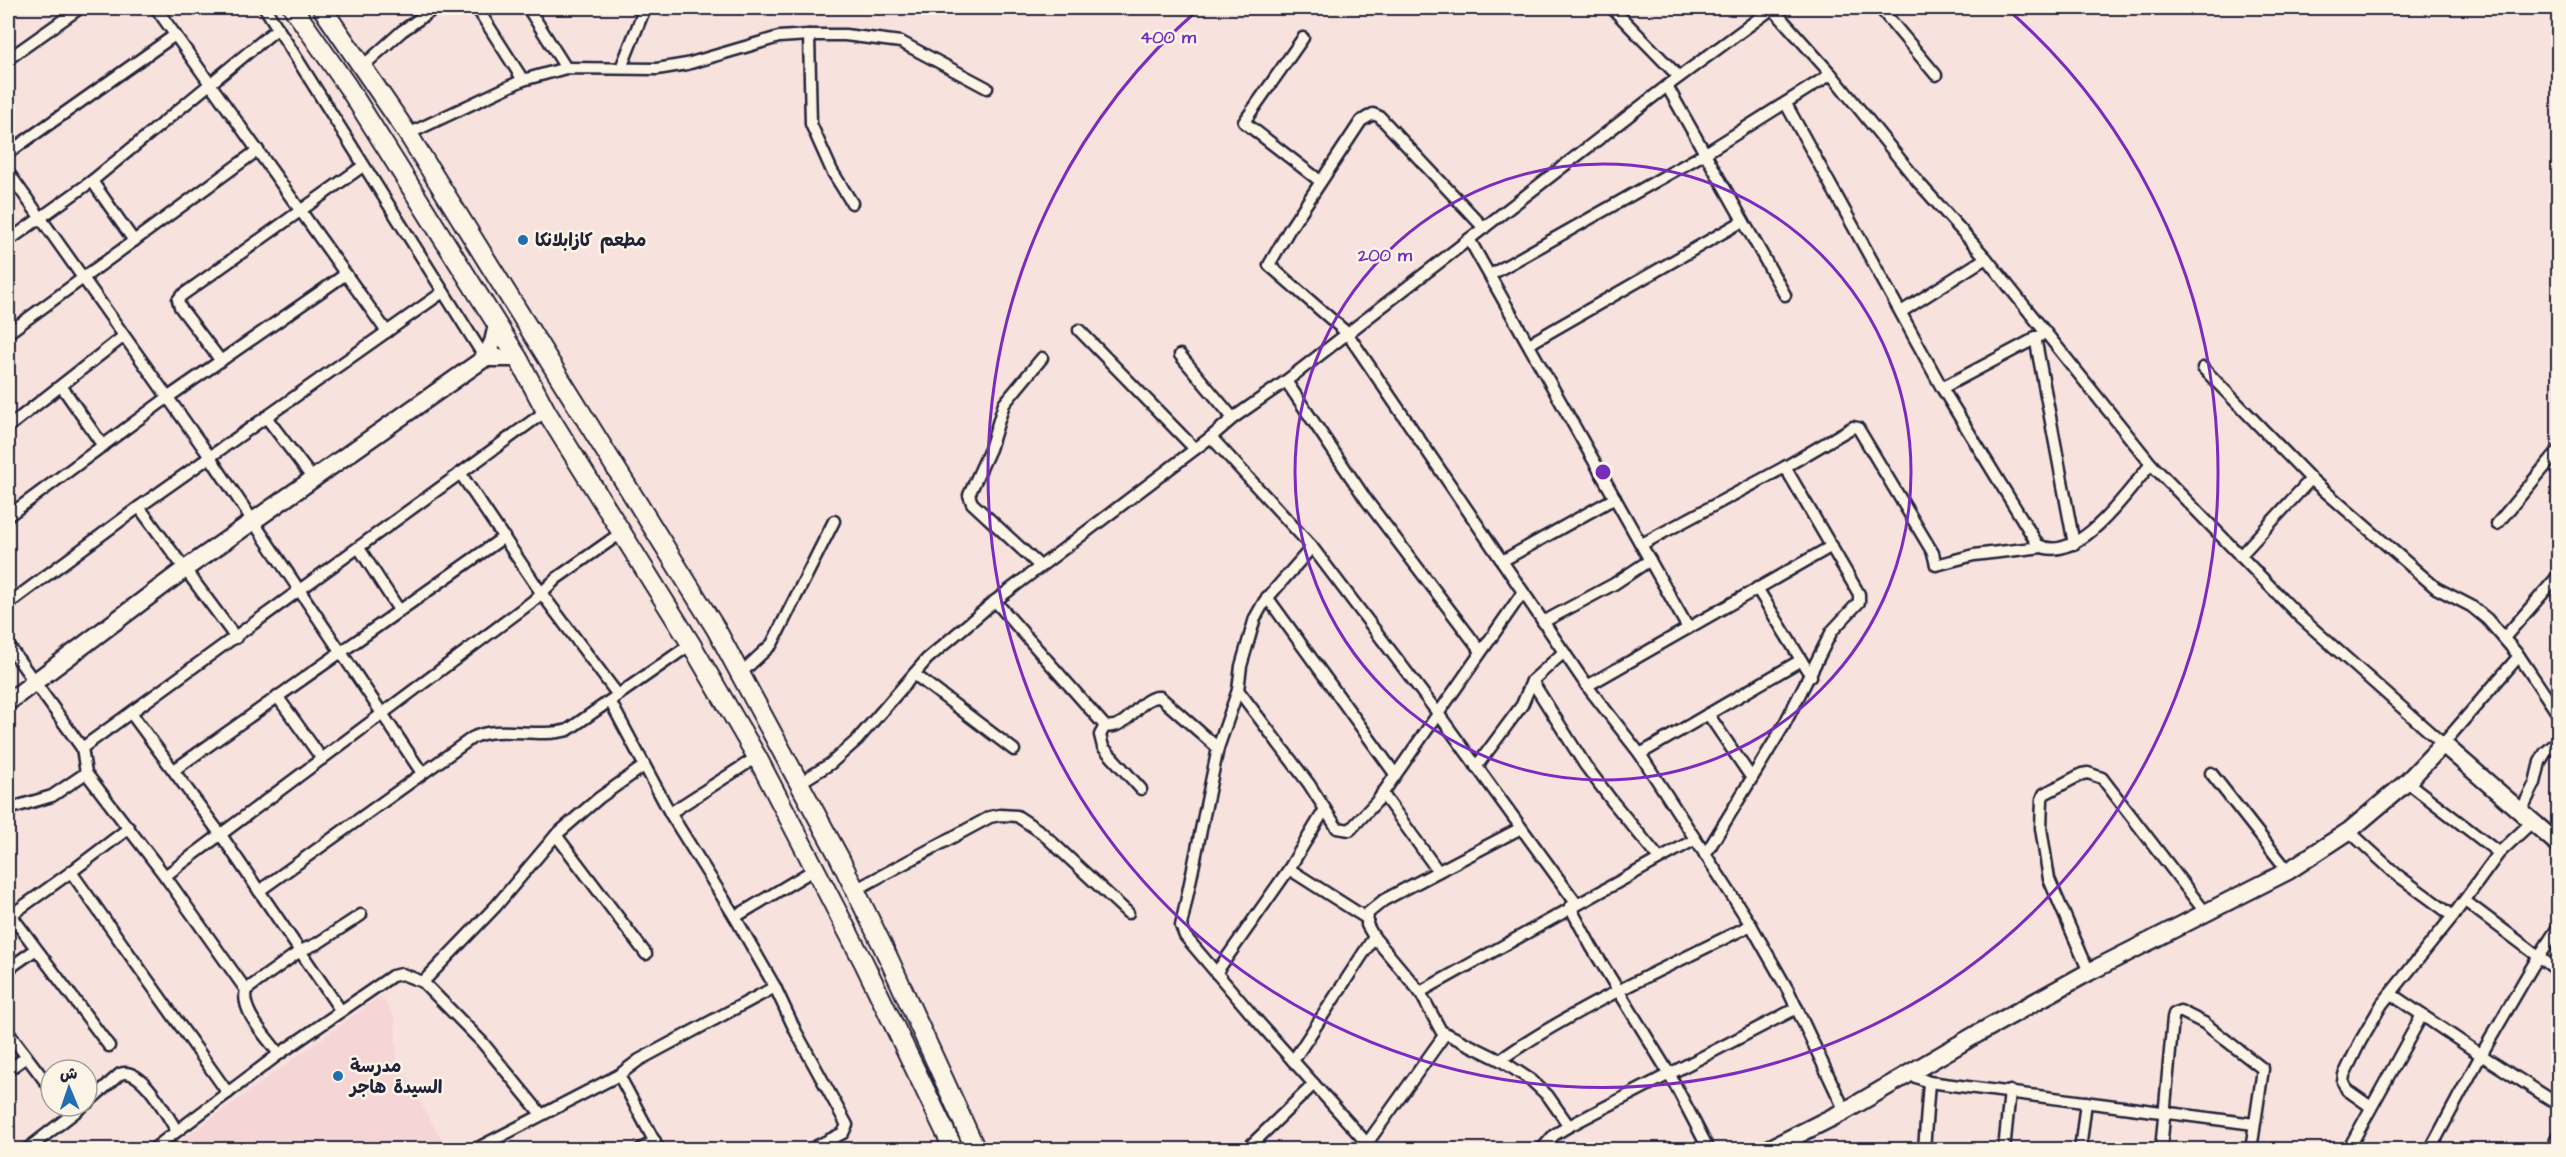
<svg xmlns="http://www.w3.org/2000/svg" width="2566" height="1157" font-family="'Architects Daughter','Playpen Sans Arabic',sans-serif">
	<rect width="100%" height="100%" fill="#f8e2dd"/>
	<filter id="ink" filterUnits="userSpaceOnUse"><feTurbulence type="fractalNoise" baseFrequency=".0167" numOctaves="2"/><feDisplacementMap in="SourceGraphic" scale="12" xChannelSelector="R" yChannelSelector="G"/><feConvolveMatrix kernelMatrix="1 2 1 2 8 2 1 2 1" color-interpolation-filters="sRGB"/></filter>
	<g filter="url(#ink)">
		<path fill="#f6d5d7" d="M379 997 384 1000 395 1018 397 1061 447 1149H176L174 1146Z"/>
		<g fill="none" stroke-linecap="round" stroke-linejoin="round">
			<defs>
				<g id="street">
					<path d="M156 8 387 332"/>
					<path d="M265 8 485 358"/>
					<path d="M477 8 523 80"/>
					<path d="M528 8 566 68"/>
					<path d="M1612 8 1679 77"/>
					<path d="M1772 8 1831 74 1919 183 1986 258 2151 464 2300 617 2443 744 2519 656"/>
					<path d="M1880 8 1936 75"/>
					<path d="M809 35 811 124 832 171 852 203"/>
					<path d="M1303 38 1244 122 1320 181"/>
					<path d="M8 59 80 8"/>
					<path d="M363 66 402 31 435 8"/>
					<path d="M621 68 645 8"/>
					<path d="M1667 86 1785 295"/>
					<path d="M1786 104 1942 388 2038 545C2078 566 2128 491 2151 464"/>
					<path d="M408 134 523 80 566 68 657 69 687 64 779 37 809 35H845L901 42 987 88"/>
					<path d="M8 153 175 35"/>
					<path d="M8 172 210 457 422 773"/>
					<path d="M92 181 134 241"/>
					<path d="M1484 228 1380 117 1373 114 1361 121 1289 230 1269 265 1347 333 1587 686 1640 754 1751 925 1789 992 1845 1111"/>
					<path d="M1469 239 1688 628"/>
					<path d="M8 241 92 181 278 28"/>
					<path d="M1490 275 1704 154 1831 74"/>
					<path d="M1901 312 1986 258"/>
					<path d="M1079 330 1195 449"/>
					<path d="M8 333 258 150"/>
					<path d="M2035 337 2074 544"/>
					<path d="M1529 344 1743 221"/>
					<path d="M1180 355 1233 418"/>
					<path d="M221 361 180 307 178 300 181 296 363 166"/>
					<path d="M2203 368 2311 479 2436 588 2471 606 2487 619 2519 656 2558 714"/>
					<path d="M1286 381 1367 501 1480 650"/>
					<path d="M62 387 103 446"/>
					<path d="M1942 388 2040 336"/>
					<path d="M266 417 313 479"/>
					<path d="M8 427 124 336"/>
					<path d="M1211 437 1312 547 1437 712 1576 903"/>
					<path d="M460 473 542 594 618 695"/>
					<path d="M139 507 236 638"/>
					<path d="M8 516 167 398 346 274"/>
					<path d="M2497 524 2558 451"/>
					<path d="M1642 544 1785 467 1853 427 1858 428 1933 553 1936 565 1974 555 2042 547"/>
					<path d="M1312 547 1264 602 1255 618 1241 666 1238 690 1218 748 1181 926 1185 936 1253 1016 1373 1150"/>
					<path d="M359 548 399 610"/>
					<path d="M2240 556 2311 479"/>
					<path d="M1502 561 1615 498"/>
					<path d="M1041 567 972 503 969 495 990 449 1004 404 1042 358"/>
					<path d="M1757 588 1811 676"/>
					<path d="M1267 597 1395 774"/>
					<path d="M995 601 1105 726C1129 731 1139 695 1160 697L1218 748"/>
					<path d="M8 604 139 507 443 292"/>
					<path d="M1543 622 1614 584 1650 560"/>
					<path d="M2504 638 2558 576"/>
					<path d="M8 645 82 748 86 773 165 876 246 990"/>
					<path d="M741 673 772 644 834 521"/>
					<path d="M914 674 1014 750"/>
					<path d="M1532 681 1585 765 1612 801 1659 858"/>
					<path d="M1587 686 1832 546"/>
					<path d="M1238 690 1309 784 1337 828 1350 830 1378 800 1523 592"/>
					<path d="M277 696 322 759"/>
					<path d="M610 701 670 813 735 917 775 987 796 1032 847 1125 843 1133 809 1150"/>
					<path d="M131 713 221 835 300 951 246 990C240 1011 267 1037 279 1054"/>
					<path d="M1708 714 1751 777"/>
					<path d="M1105 726 1100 735 1103 747 1141 789"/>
					<path d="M82 748 546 411"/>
					<path d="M1640 754 1801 660"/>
					<path d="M1476 767 1522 705 1532 681 1564 652"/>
					<path d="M174 770 504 537"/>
					<path d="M2211 773 2288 871"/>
					<path d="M801 782 830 764 857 740 927 659 995 601 1211 437 1233 418 1286 381 1667 86 1773 8"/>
					<path d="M2407 782 2499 853"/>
					<path d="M1382 793 1438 871"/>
					<path d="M8 809 52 796 86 773"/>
					<path d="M2521 811 2535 783 2540 762 2545 753 2558 741"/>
					<path d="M670 813 757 757"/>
					<path d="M1521 828 1384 900 1368 913 1367 925 1374 937 1420 992 1441 1031 1500 1060 1531 1080 1548 1096 1569 1126"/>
					<path d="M2349 831 2396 874 2453 916"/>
					<path d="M556 835 646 954"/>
					<path d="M1705 855 1783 727 1832 631 1859 602V594L1785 467"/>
					<path d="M1289 869 1366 918"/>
					<path d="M71 872 129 828"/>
					<path d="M165 876 533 601 557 578 621 533"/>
					<path d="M855 890 990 817 1000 815 1017 816 1041 832 1128 913"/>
					<path d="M259 891 472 738C498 724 536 739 568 730L691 644"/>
					<path d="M2465 901 2558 971"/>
					<path d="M1570 907 1591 946 1670 1075 1709 1150"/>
					<path d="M8 911 109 1046"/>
					<path d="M11 915 71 872 228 1093"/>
					<path d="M735 917 815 869"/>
					<path d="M8 969 35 950"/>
					<path d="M2089 972 2049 879 2041 828 2042 799 2044 794 2082 774 2088 773 2102 778 2205 912"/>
					<path d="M1216 973 1289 869 1325 809"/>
					<path d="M423 982 496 906 556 835 599 798 644 766"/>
					<path d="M1420 992 1694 840"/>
					<path d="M2391 994 2481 1055 2558 1104"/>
					<path d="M341 1011 300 951 318 943 361 915"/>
					<path d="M8 1032 51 1089"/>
					<path d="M1500 1060C1578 1006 1666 968 1751 925"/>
					<path d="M1293 1061 1374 937"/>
					<path d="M8 1070 25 1058"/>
					<path d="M1908 1074 1929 1082 2254 1124"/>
					<path d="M619 1075 659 1150"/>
					<path d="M87 1103 120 1074C142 1066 166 1114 177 1131"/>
					<path d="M2371 1107 2347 1090 2343 1082 2344 1075 2360 1042 2382 1004 2453 916 2499 853 2533 821"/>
					<path d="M1368 1142 1445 1034"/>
					<path d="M26 1150 83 1106"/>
					<path d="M152 1150 279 1054 392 976 402 974 423 982 482 1042 541 1114"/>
					<path d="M474 1150 619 1075 639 1060 775 987"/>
					<path d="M639 1150 655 1141"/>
					<path d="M1246 1150 1314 1084"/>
					<path d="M1541 1150 1554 1135 1569 1126 1797 1008"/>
					<path d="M1924 1150 1929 1082"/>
					<path d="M2004 1150 2010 1091"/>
					<path d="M2080 1150 2086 1102"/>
					<path d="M2161 1150 2173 1018 2174 1014 2180 1011 2204 1023 2263 1069 2251 1150"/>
					<path d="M2348 1150 2422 1015"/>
					<path d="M2430 1150 2481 1055 2532 967 2558 927"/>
					<path d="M2551 1150 2558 1135"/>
				</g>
				<g id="secondary">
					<path d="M485 358H518"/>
					<path d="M8 702 185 569 485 358 493 342 497 325"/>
					<path d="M1767 1150 1845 1111 1977 1034 2089 972 2288 871 2349 831 2407 782 2443 744 2558 844"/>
				</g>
				<g id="primary">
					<path d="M293 8 348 87 518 358 546 411 691 644 757 757 864 963 954 1150"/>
					<path d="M322 8 408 134 716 629 839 857 888 957 976 1150"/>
				</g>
			</defs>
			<use href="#street" stroke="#22223b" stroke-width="15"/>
			<use href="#secondary" stroke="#22223b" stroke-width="21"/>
			<use href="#primary" stroke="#22223b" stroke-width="22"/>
			<use href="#street" stroke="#fcf5e5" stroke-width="10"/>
			<use href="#secondary" stroke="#fcf5e5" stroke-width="16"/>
			<use href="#primary" stroke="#fcf5e5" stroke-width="18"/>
		</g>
	</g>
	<g fill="none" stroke="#7b2cbf" stroke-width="3">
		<circle cx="1603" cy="472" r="308"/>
		<path d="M2006 8A615 615 0 1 1 1200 8"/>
	</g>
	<g fill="#1f6fb2" stroke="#fcf5e5" stroke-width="2">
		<circle cx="523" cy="240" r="6"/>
		<circle cx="338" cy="1076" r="6"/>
	</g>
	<g text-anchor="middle" stroke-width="5" stroke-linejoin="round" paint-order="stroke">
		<g font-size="18" font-weight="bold" fill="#22223b" stroke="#fcf5e5" text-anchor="start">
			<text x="535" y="246">مطعم كازابلانكا</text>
			<text x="350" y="1072">مدرسة<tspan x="350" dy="21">السيدة هاجر</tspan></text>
		</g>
	</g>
	<circle cx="1603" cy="472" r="9" fill="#7b2cbf" stroke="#fcf5e5" stroke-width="3"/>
	<g font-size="18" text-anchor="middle" font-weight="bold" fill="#7b2cbf" stroke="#fcf5e5" stroke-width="5" stroke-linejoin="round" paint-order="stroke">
		<text x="1168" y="43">400 m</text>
		<text x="1385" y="261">200 m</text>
	</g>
	<rect width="2566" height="1157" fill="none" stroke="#fcf5e5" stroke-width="30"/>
	<rect x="15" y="15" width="2536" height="1127" fill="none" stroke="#22223b" stroke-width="2" filter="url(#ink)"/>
	<g transform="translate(69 1088) rotate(358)"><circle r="28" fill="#fcf5e5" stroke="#a5a1a1" stroke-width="1.5"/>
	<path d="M0-4.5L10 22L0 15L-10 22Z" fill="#1f6fb2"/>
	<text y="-9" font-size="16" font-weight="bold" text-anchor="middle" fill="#22223b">ش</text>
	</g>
</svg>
